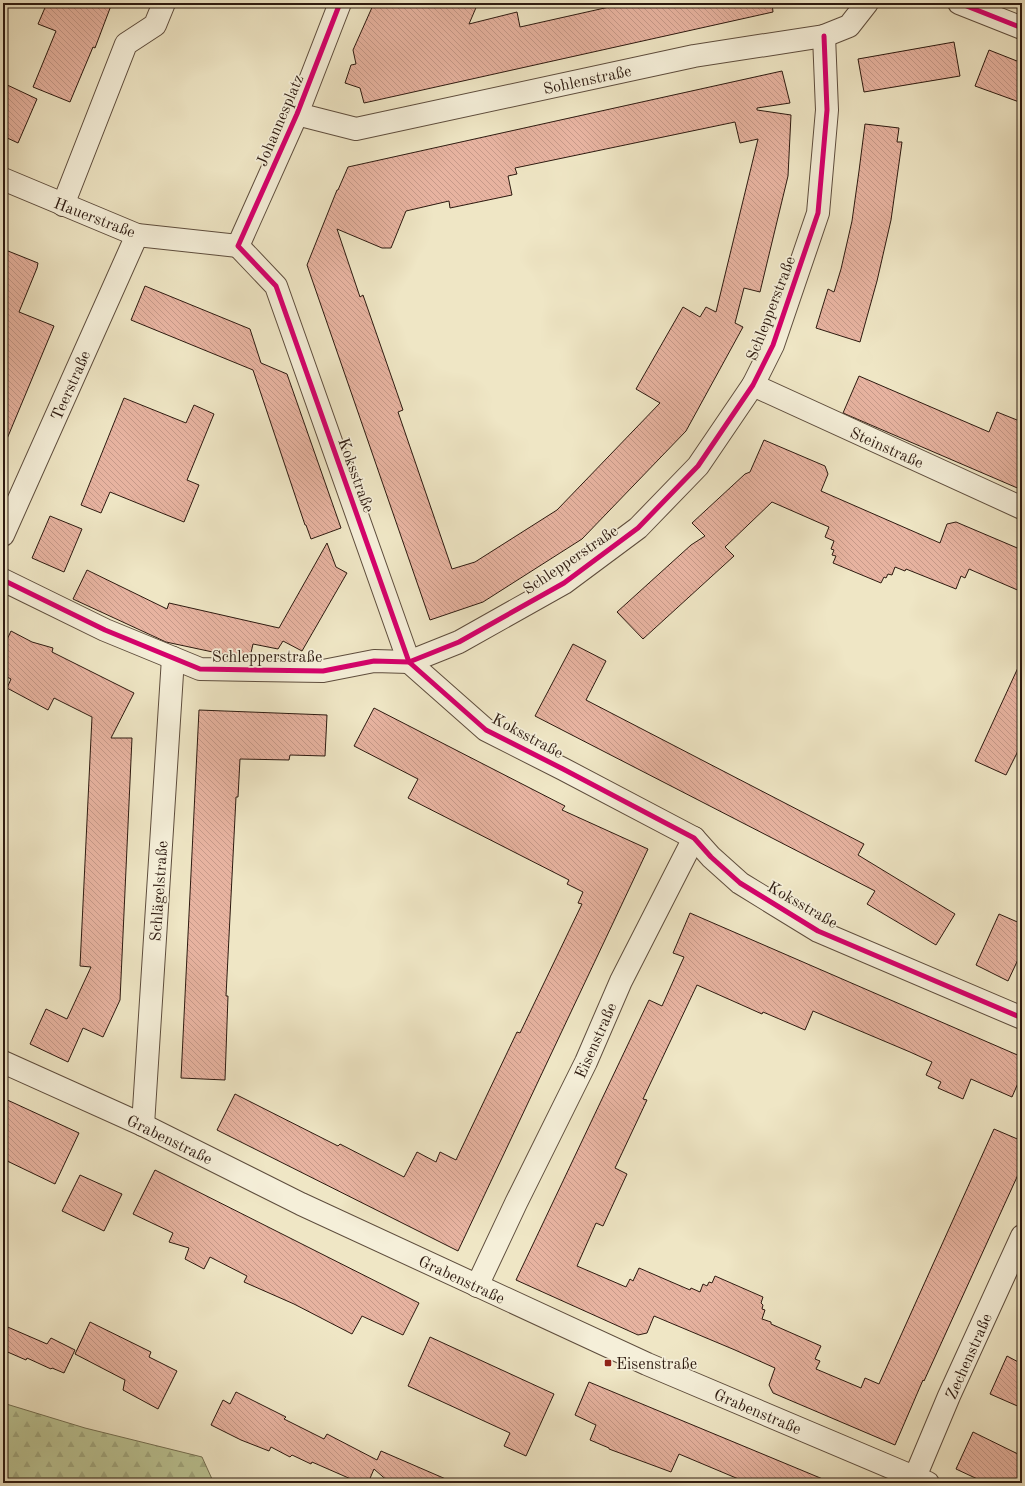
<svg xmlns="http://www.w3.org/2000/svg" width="1025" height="1486" font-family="'Old Standard TT',serif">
	<defs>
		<pattern id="forest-firs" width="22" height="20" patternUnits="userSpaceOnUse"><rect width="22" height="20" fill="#bbc494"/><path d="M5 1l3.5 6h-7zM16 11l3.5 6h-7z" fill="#a1a87f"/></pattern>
		<pattern id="building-back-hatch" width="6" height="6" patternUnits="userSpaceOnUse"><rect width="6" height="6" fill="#e7b3a0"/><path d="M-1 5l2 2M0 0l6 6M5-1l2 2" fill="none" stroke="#c69989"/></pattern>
	</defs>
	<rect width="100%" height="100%" fill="#efe6c5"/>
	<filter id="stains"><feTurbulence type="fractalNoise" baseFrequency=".005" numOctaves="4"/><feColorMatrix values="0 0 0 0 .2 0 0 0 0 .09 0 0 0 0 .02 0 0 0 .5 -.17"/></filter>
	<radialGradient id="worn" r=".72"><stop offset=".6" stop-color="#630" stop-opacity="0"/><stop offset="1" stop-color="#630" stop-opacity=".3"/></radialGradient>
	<path fill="url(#forest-firs)" stroke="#746f52" d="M3 1403 85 1428 202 1457 212 1479H260L276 1483H3Z"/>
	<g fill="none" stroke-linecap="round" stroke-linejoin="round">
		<path stroke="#6e7d73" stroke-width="8" d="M3 1482 9 1483"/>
	</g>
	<g fill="url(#building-back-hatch)" stroke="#2d1a10" fill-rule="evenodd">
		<path d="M47 3H112L95 48 93 47 70 102 33 87 56 31 38 24Z"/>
		<path d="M374 3H478L469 24 517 12 520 27 627 3H772L773 12 364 103 360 88 345 83 351 65 356 64 353 50Z"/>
		<path d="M954 42 960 76 864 92 858 59Z"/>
		<path d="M989 50 1022 63V103L975 86Z"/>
		<path d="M782 71 790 103 757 108V110L791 115 788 176 760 292 744 288 735 323 743 327 686 431 582 539 483 602 430 620 307 265 337 190H338L348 167ZM735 122 740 143 758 139 716 312 706 307 700 317 683 307 636 389 660 403 557 510 475 562 452 569 398 412 403 410 363 295 360 297 337 229 382 248H391L406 211 449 201 450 208 512 195 508 176 517 174 515 168Z"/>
		<path d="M3 83 37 99 18 143 3 136Z"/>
		<path d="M865 124 899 128 897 142H902L891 220 877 281 860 342 816 328 828 289 834 292 841 269 852 221 859 171Z"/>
		<path d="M3 249 38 263 37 268 19 312 54 326 4 446Z"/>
		<path d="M145 286 250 329 261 363 287 374 341 528 311 539 306 525H305L253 370 131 320Z"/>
		<path d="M859 376 989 432 997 412 1022 422V490L843 413Z"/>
		<path d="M124 398 186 423 194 405 214 414 187 480 199 485 184 522 110 492 101 513 81 505Z"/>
		<path d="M764 440 825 466 828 474 821 491 940 543 947 524 956 522 1022 550V592L969 569 965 578 961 576 956 589 906 569 905 571 895 567 892 575 888 574 886 578 884 577 881 583 833 563 836 556 832 555 834 550 831 549 834 541 825 537 829 527 772 502 725 547 734 556 643 639 617 612 691 545 705 536 692 523 745 474 750 472Z"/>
		<path d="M50 516 82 529 64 572 32 558Z"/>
		<path d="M327 543 336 567 347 573 302 651 283 641 278 649 253 644 250 657H236L166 642 73 599 87 570 167 609 169 603 279 628Z"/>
		<path d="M11 631 32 642 53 648 52 652 134 693 111 738H132L120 1000 103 1037 83 1028 68 1062 30 1044 46 1009 67 1019 91 967 80 966 92 717 54 698 48 710 7 688 11 679 3 675V648Z"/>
		<path d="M573 644 606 661 586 700 864 844 858 855 955 914 936 945 867 904 875 891 535 716Z"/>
		<path d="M1022 659V743L1006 775 975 761Z"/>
		<path d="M374 708 565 806 562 810 648 849 458 1251 217 1130 235 1094 338 1146 340 1144 404 1177 417 1152 436 1162 440 1152 456 1160 517 1032 520 1033 582 904 578 903 583 892 567 884 569 880 408 798 418 779 354 746Z"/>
		<path d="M199 710 327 715 325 756 290 755 289 760 240 759 238 797H236L226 996H228L225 1080 181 1078Z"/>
		<path d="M690 913 1022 1057V1074L1012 1097 971 1079 963 1099 938 1088 941 1082 926 1075 932 1062 910 1052 813 1011 805 1030 763 1012 762 1014 697 985 643 1099 647 1100 615 1168 627 1174 603 1226 596 1223 577 1266 626 1287 630 1279 633 1281 639 1268 690 1290 691 1288 700 1292 703 1284 707 1286 709 1282 712 1283 715 1276 763 1297 761 1303 763 1305 762 1309 765 1310 762 1319 771 1322V1324L821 1346 815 1359 820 1361 816 1369 861 1388 865 1378 879 1384 994 1129 1022 1141V1166L924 1381 923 1380 895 1445 773 1393 769 1385 775 1368 735 1350 654 1316 647 1333 638 1335 516 1280 649 1000 662 1006 684 957 673 953Z"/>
		<path d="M999 914 1022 924V951L1008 981 976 965Z"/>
		<path d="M3 1098 79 1133 55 1184 3 1159Z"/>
		<path d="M155 1170 419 1303 403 1335 362 1316 352 1334 294 1304 244 1282 247 1276 210 1257 204 1269 185 1259 189 1248 169 1242 173 1233 133 1214Z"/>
		<path d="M80 1175 122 1194 104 1231 62 1211Z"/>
		<path d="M90 1322 151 1352 149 1357 177 1371 158 1409 123 1390 125 1380 75 1354Z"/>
		<path d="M3 1325 47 1344 51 1338 75 1350 64 1373 52 1368 51 1369 27 1358 26 1360 3 1350Z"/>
		<path d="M430 1337 554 1394 526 1456 504 1446 510 1433 408 1386Z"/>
		<path d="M1007 1356 1022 1364V1408L990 1394Z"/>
		<path d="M589 1382 830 1482V1483H748L679 1454 671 1472 609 1449V1448L590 1440 596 1425 575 1415Z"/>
		<path d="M236 1392 286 1417 284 1419 324 1439 327 1434 377 1460 381 1451 455 1483H390L374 1469 368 1483H360L312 1462 311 1464 292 1455 290 1457 271 1447 269 1451 241 1440 211 1425 223 1400 230 1404Z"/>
		<path d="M973 1432 1022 1456V1483H986L956 1469Z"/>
	</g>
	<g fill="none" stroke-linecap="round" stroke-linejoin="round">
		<defs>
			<g id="street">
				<path d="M959 3 1022 28"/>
				<path d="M297 114 356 129 694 56 824 36 849 26 867 3"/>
				<path d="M3 179 137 235 238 246"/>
				<path d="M63 205 126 44 155 25 164 3"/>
				<path d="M238 246 276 286 409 662 486 730 563 769 694 838 711 857 740 883 818 931 1022 1018"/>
				<path d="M238 246 297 114 340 3"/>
				<path d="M753 385 1022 508"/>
				<path d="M3 535 137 235"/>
				<path d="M3 580 105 630 200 669 323 671 374 661 409 662 459 642 564 583 638 528 698 466 753 385 773 345 818 213 827 110 824 36"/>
				<path d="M3 1062 143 1125 301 1204 647 1364 928 1483"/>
				<path d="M143 1125 173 658"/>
				<path d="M477 1286 516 1203 586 1062 621 981 694 838"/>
				<path d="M915 1477 949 1396 1022 1236"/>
			</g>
		</defs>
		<use href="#street" stroke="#5e4d3d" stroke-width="24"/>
		<use href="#street" stroke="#f5efd9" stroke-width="22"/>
		<defs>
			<g id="cycleway">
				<path d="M340 3 297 114 238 246 276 286 409 662 486 730 563 769 694 838 711 857 740 883 818 931 1022 1018"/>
				<path d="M959 3 1022 28"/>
				<path d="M3 580 105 630 200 669 323 671 374 661 409 662 459 642 564 583 638 528 698 466 753 385 773 345 818 213 827 110 824 36"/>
			</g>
		</defs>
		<use href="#cycleway" stroke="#f5efd9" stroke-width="8"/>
		<use href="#cycleway" stroke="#d6006c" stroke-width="5"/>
	</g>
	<rect fill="#8f2418" stroke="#f5efd9" stroke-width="1.5" x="604" y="1359" width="8" height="8" rx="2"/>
	<g text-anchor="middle" stroke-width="3.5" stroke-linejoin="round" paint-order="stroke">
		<g font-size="16" fill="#2d1a10" stroke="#f5efd9">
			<text transform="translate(587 79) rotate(-12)" y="6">Sohlenstraße</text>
			<text transform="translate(279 120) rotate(-67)" y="6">Johannesplatz</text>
			<text transform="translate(95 217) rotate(21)" y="6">Hauerstraße</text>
			<text transform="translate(770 308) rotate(-69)" y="6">Schlepperstraße</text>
			<text transform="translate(70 385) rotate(-66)" y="6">Teerstraße</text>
			<text transform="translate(887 447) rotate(24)" y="6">Steinstraße</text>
			<text transform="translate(357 475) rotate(70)" y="6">Koksstraße</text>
			<text transform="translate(570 559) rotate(-34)" y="6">Schlepperstraße</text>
			<text x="267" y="662">Schlepperstraße</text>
			<text transform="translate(528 735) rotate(28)" y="6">Koksstraße</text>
			<text transform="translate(158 891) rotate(-86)" y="6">Schlägelstraße</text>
			<text transform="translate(803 904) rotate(30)" y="6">Koksstraße</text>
			<text transform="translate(595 1040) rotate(-66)" y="6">Eisenstraße</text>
			<text transform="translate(170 1139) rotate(26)" y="6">Grabenstraße</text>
			<text transform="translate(462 1279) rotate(25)" y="6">Grabenstraße</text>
			<text transform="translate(968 1356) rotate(-66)" y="6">Zechenstraße</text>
			<text transform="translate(758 1411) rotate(23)" y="6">Grabenstraße</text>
		</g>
		<g font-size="16" fill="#2d1a10" stroke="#f5efd9" text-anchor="start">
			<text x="616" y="1369">Eisenstraße</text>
		</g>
	</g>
	<rect width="1025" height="1486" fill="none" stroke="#efe6c5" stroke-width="16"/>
	<rect x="4" y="4" width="1017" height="1478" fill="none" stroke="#2d1a10" stroke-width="2"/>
	<rect x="8" y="8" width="1009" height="1470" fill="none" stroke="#2d1a10"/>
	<rect width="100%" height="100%" filter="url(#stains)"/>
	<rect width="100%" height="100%" fill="url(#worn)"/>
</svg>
